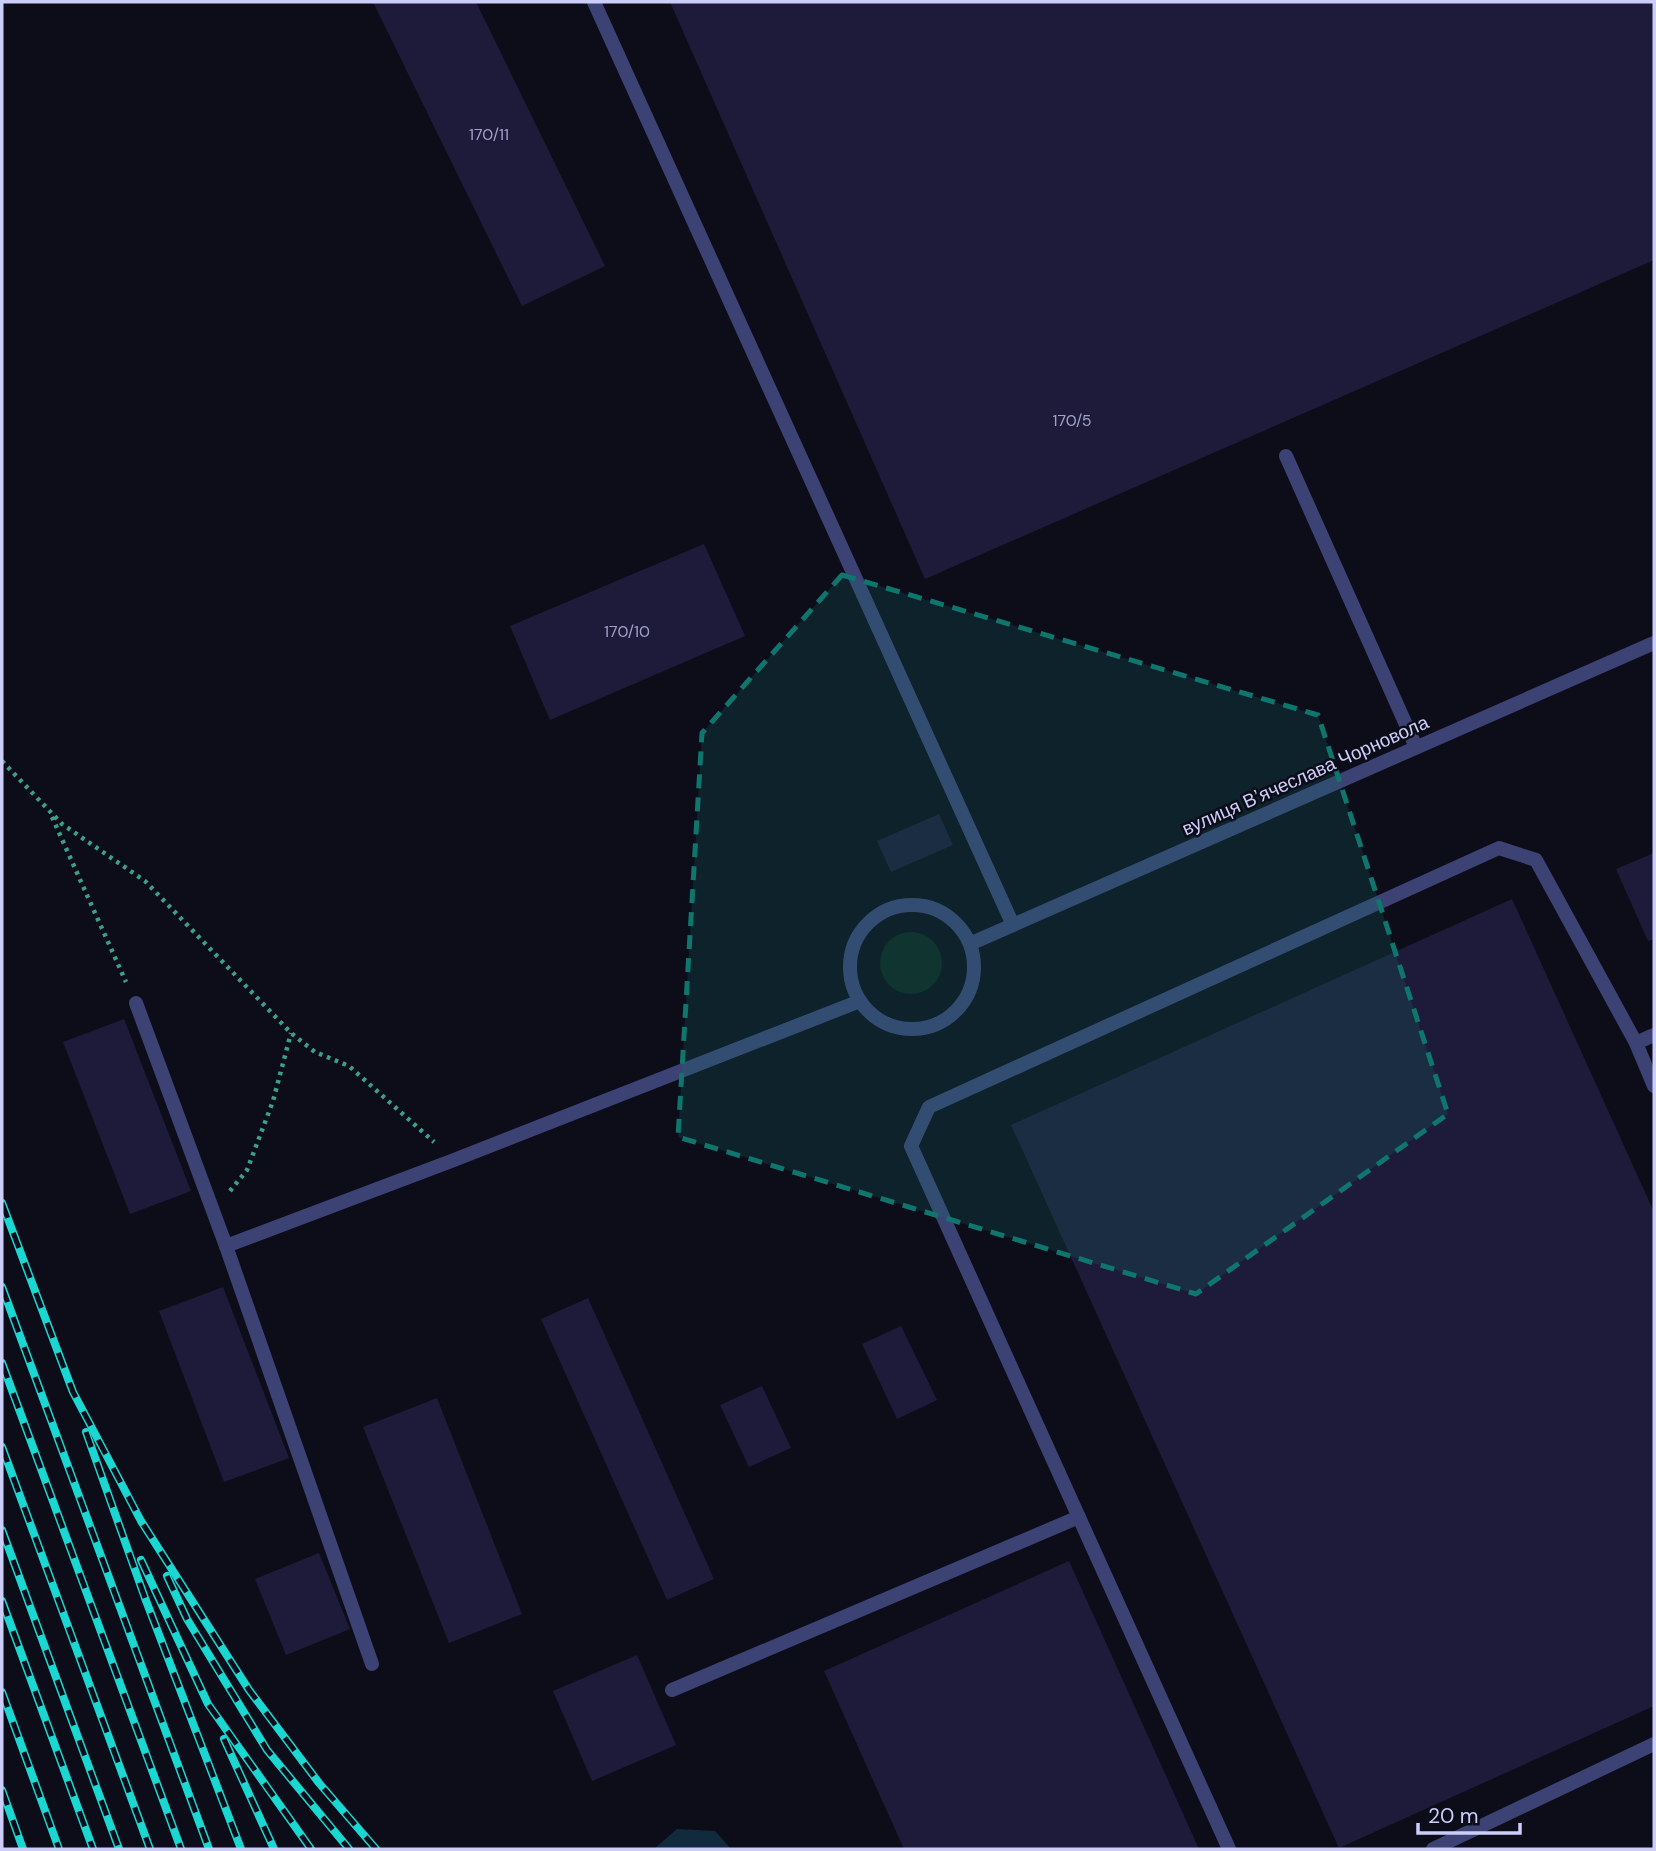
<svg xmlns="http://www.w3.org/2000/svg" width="1656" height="1851" font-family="'DM Sans',sans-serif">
	<rect width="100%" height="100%" fill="#0d0d1a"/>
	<circle fill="#112320" cx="911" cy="963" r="31"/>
	<path fill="#122a3e" d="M677 1829 715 1831 731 1849H654Z"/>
	<g fill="#1d1b39">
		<path d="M373 2H476L605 266 522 306Z"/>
		<path d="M670 2H1654V260L925 579Z"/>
		<path d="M704 544 745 636 550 720 510 626Z"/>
		<path d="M939 814 953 845 891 872 877 841Z"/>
		<path d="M1654 853V939L1648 941 1616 869Z"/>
		<path d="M1512 899 1654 1212V1706L1339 1848 1011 1125Z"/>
		<path d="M124 1019 191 1191 130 1214 63 1042Z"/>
		<path d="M223 1287 289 1458 224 1482 159 1311Z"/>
		<path d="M588 1298 714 1579 667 1600 541 1319Z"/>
		<path d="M901 1326 937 1400 897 1419 862 1344Z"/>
		<path d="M762 1386 791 1448 749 1467 720 1405Z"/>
		<path d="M437 1398 522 1614 449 1643 363 1427Z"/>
		<path d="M319 1553 350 1629 286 1655 255 1579Z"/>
		<path d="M1069 1561 1199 1849H904L824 1671Z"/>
		<path d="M637 1655 676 1745 592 1781 553 1691Z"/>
	</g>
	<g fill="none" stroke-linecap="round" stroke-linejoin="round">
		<g stroke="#3a9f8c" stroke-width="4.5" stroke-dasharray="3.5 5" stroke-linecap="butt">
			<path d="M2 761 62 824 145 881 291 1033 315 1052 349 1066 434 1142"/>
			<path d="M52 817 126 982"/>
			<path d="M230 1191 247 1170 273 1101 291 1033"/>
		</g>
		<g stroke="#3d4274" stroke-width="14">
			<path d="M594 2 1013 925"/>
			<path d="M1286 456 1416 747"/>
			<path d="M136 1003 226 1246 454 1160 860 1001"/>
			<path d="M1636 1043 1654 1035"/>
			<path d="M226 1246 372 1664"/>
			<path d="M672 1690 1079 1517"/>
			<path d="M1229 1849 911 1146 929 1107 1499 848 1536 860 1636 1043 1654 1086"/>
			<path d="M1433 1849 1654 1744"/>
		</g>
		<g stroke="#3d4274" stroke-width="14">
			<circle cx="912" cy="967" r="62"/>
			<path d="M972 943 1654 643"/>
		</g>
		<defs>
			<g id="rail">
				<path d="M2 1203 73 1392 141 1521 249 1690 319 1783 376 1849"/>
				<path d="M2 1287 209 1849"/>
				<path d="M2 1363 181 1849"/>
				<path d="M86 1432 145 1598 241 1849"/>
				<path d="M2 1447 150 1849"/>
				<path d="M2 1530 119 1849"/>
				<path d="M141 1560 208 1704 311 1849"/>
				<path d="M167 1576 187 1619 267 1750 349 1849"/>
				<path d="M2 1601 93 1849"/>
				<path d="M2 1692 59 1849"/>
				<path d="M224 1739 274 1849"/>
				<path d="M2 1790 23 1849"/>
			</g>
		</defs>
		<use href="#rail" stroke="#1ad7d1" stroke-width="8"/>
		<use href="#rail" stroke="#0d0d1a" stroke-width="5" stroke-dasharray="16" stroke-linecap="butt"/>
	</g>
	<path fill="#0f766e" fill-opacity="0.2" stroke="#0f766e" stroke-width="5" stroke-dasharray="14 9" stroke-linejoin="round" d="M842 575 1318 715 1448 1114 1196 1294 678 1137 702 733Z"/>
	<g text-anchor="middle" stroke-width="5" stroke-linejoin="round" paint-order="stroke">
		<g font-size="16" fill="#a0a0c9">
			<text x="489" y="140">170/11</text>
			<text x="1072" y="426">170/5</text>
			<text x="627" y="637">170/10</text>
		</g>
		<g font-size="19" fill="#cccdf9" stroke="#0d0d1a">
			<text transform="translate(1305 775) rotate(-24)" y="7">вулиця Вʼячеслава Чорновола</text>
		</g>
	</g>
	<rect width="1656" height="1851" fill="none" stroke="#cccdf9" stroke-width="7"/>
	<path d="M1418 1823v10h102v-10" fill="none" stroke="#cccdf9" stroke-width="3.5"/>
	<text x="1428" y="1823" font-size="21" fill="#cccdf9" stroke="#0d0d1a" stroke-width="5" paint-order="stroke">20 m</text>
</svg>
